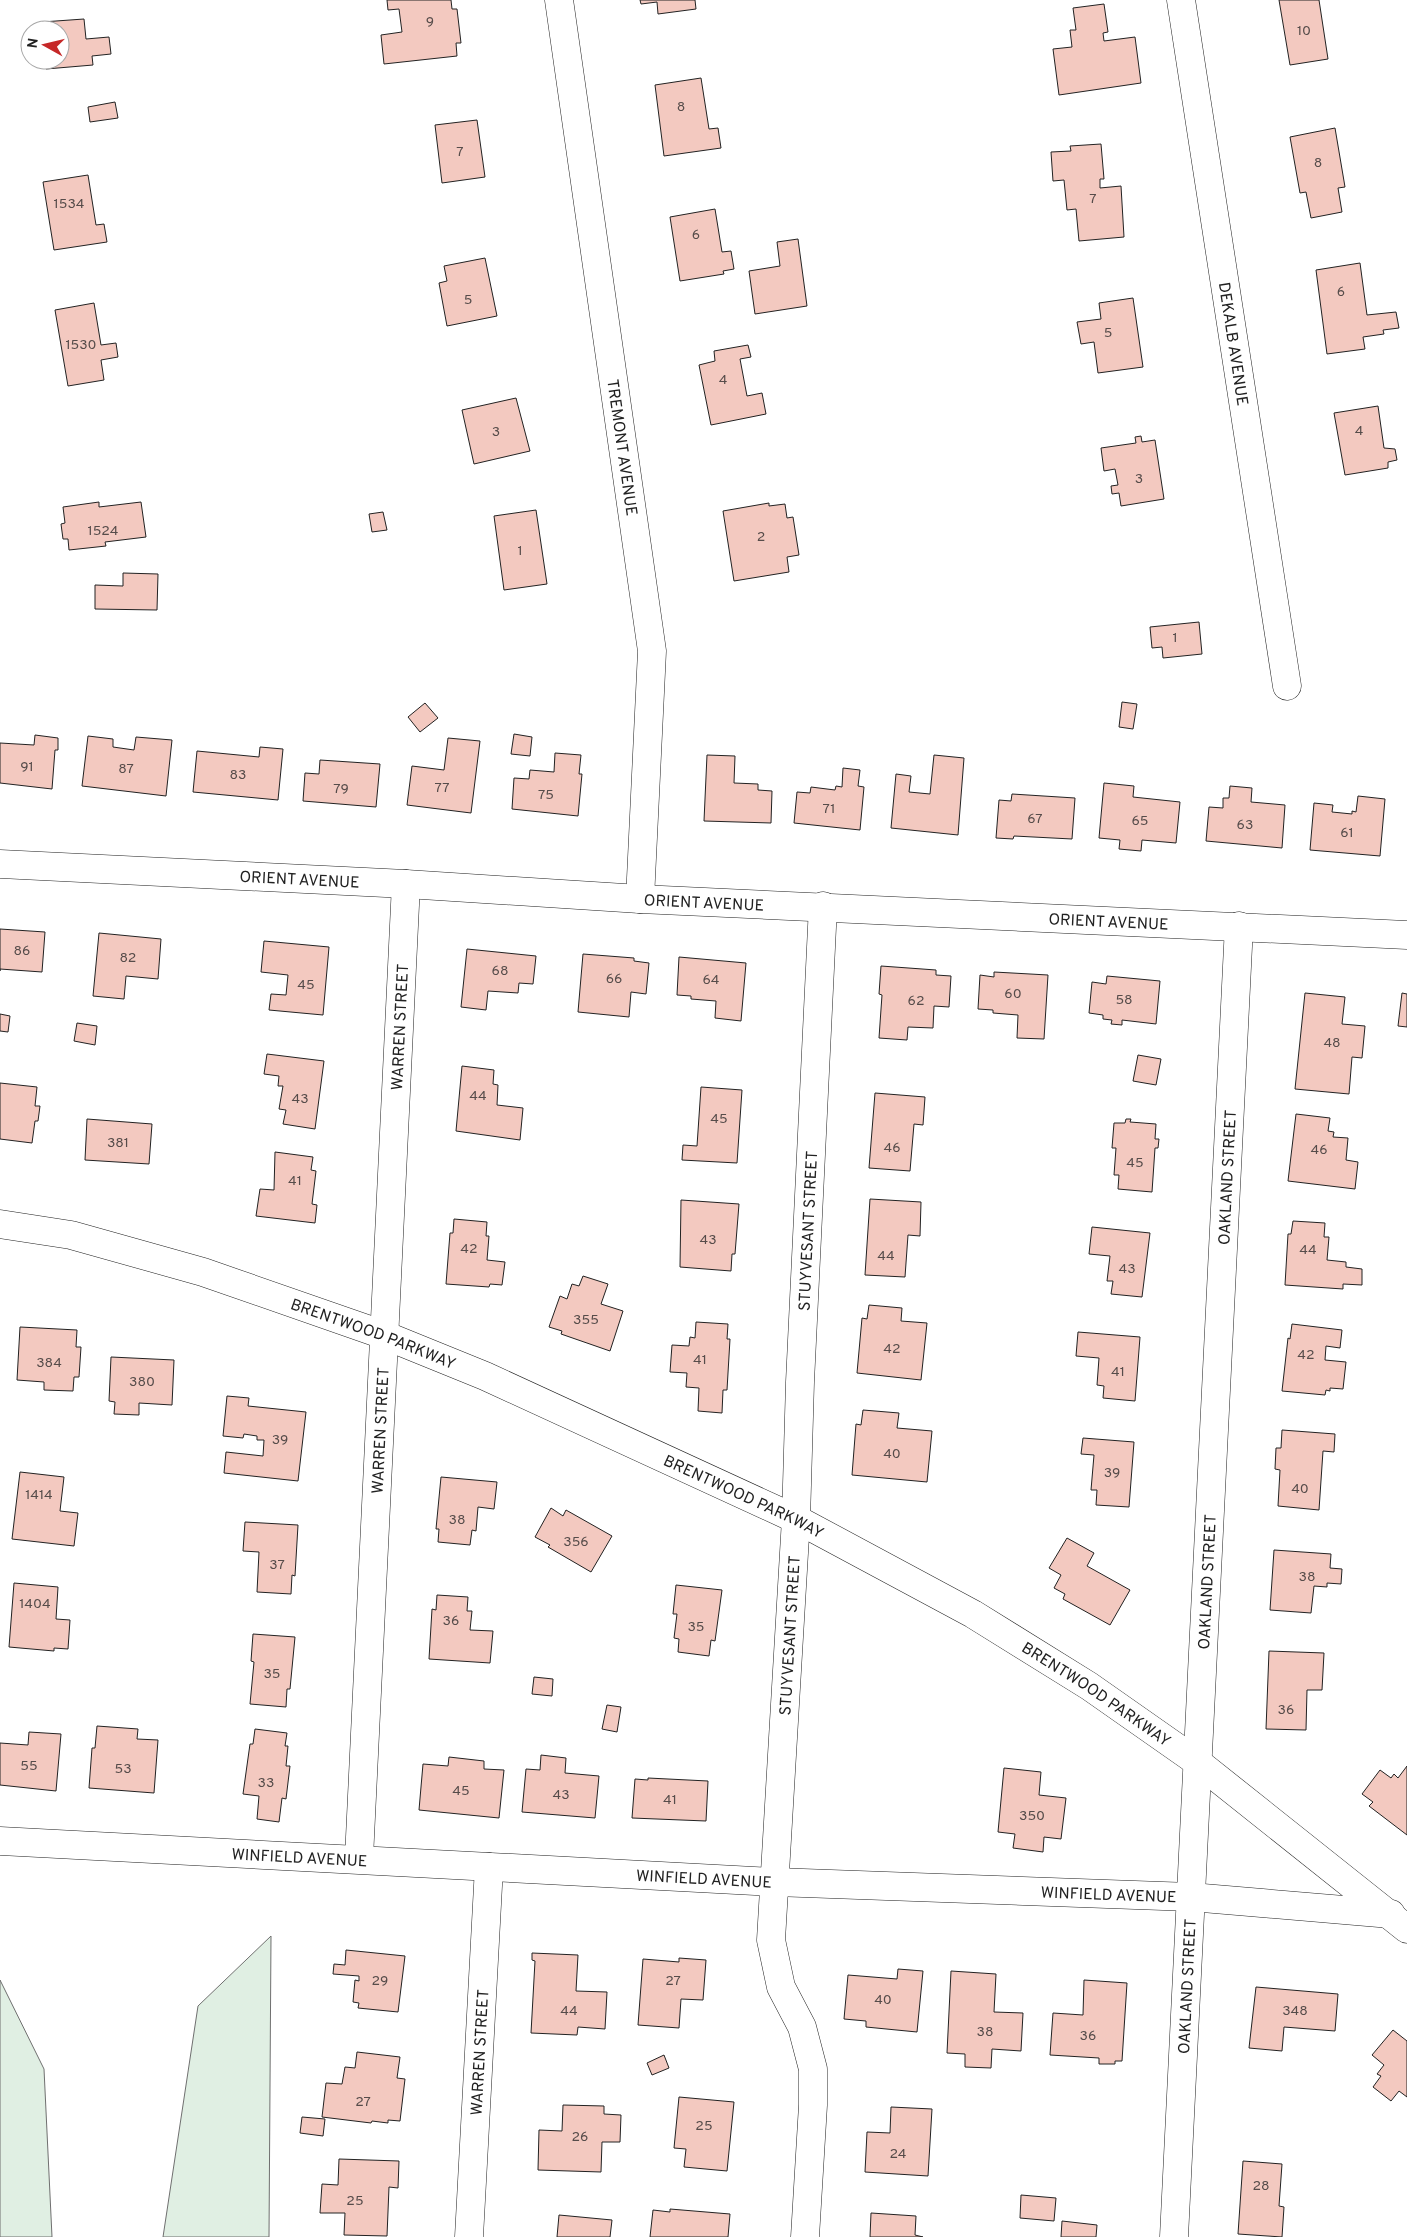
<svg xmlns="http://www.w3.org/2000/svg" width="1407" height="2237" font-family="Overpass,sans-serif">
	<rect width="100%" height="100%" fill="#fff"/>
	<g fill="#e0efe3" stroke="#6f6f6f">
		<path d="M271 1936 269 2237H163L198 2006Z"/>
		<path d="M0 1980 44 2069 52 2237H0Z"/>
	</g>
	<g fill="#f3c9c0" stroke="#222">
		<path d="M387 0H451L452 9H457L461 43H456L457 56 384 64 381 35 402 32 399 9 388 10Z"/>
		<path d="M640 0H695L696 9 658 14 657 2 641 4Z"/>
		<path d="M1279 0H1319L1328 59 1290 65Z"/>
		<path d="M1104 4 1108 32 1103 33 1104 41 1135 37 1141 83 1059 95 1053 49 1072 47 1070 30H1076L1073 8Z"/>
		<path d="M84 19 86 39 109 37 111 54 92 56 93 65 46 69 45 60H60V30H43L42 22Z"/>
		<path d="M701 78 709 129 718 128 721 148 664 156 655 85Z"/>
		<path d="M115 102 118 118 90 122 88 107Z"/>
		<path d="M477 120 485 177 442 183 435 125Z"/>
		<path d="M1335 128 1345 187 1338 188 1342 212 1311 218 1306 192 1300 193 1290 137Z"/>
		<path d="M1101 144 1104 179H1100V188L1121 186 1124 237 1079 241 1076 209 1067 210 1064 180 1053 181 1051 152 1071 151 1070 146Z"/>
		<path d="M88 175 96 225 104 224 107 242 54 250 43 182Z"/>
		<path d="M715 209 722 252 731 251 734 269 723 271 724 274 680 281 670 217Z"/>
		<path d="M798 239 807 306 755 314 749 271 780 266 777 242Z"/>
		<path d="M485 258 497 316 447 326 439 283 447 281 444 266Z"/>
		<path d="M1360 263 1367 315 1396 312 1399 328 1383 330 1384 334 1363 337 1365 349 1327 354 1316 270Z"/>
		<path d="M1133 298 1143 367 1098 373 1094 342 1081 344 1077 322 1101 319 1099 303Z"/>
		<path d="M94 303 101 345 116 343 118 357 101 360 104 380 68 386 55 310Z"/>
		<path d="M748 345 751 357 740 359 747 396 762 393 766 414 711 425 699 365 715 361 714 351Z"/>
		<path d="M516 398 530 451 474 464 462 410Z"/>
		<path d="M1378 406 1384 448 1395 449 1397 460 1388 462V468L1345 475 1334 413Z"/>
		<path d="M1141 436 1142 442 1155 440 1164 499 1121 506 1119 493 1112 494 1111 486 1118 485 1115 469 1104 471 1101 448 1136 443 1135 437Z"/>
		<path d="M99 502V507L141 502 146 537 105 542 106 546 69 550 68 539H63L61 524 65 523 63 507Z"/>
		<path d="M769 503V506L785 504 787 518 793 517 799 555 787 557 789 572 734 581 723 511Z"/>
		<path d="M536 510 547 584 504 590 494 516Z"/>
		<path d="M383 512 387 530 372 532 369 514Z"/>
		<path d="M123 573 158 574 157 610 95 609V585L123 586Z"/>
		<path d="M1199 622 1202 654 1163 658 1162 647 1152 648 1150 627Z"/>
		<path d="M1122 702 1137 704 1133 729 1119 727Z"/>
		<path d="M425 703 438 718 420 732 408 717Z"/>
		<path d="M514 734 532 737 530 756 511 754Z"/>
		<path d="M35 735 58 738V750H55L52 789 0 783V743L34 745Z"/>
		<path d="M88 736 113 739V747L134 750 136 737 172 740 166 796 82 786Z"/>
		<path d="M448 738 480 741 471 813 407 805 412 766 444 770Z"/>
		<path d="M260 747 283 749 278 800 193 792 197 751 259 757Z"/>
		<path d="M555 753 581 755 579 774H582L578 816 512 809 514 778 529 779 530 770 554 772Z"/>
		<path d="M707 755 735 756 734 783 758 784V790L772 791 771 823 704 821Z"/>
		<path d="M934 755 964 758 958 835 891 828 896 774 911 776 909 792 930 794Z"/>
		<path d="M320 760 380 764 376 807 303 801 305 773 319 774Z"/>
		<path d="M843 768 860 770 858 786 864 787 860 830 794 823 797 792 810 793 811 787 835 790 836 786 842 787Z"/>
		<path d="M1104 783 1134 786 1133 797 1180 802 1176 843 1142 840 1141 851 1119 849 1120 840 1099 838Z"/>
		<path d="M1230 786 1252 788 1251 802 1285 805 1282 848 1206 841 1209 807 1223 808V798H1229Z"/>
		<path d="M1012 794 1075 798 1072 839 1014 836 1013 839 996 838 999 800 1011 801Z"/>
		<path d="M1358 796 1385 799 1380 856 1310 850 1314 803 1333 805 1332 812 1352 814V811L1356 812Z"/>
		<path d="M0 929 45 932 42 972 0 969V971Z"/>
		<path d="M99 933 161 939 158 979 126 976 124 999 93 996Z"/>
		<path d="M264 941 329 947 323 1015 269 1010 271 994 286 995 288 975 261 972Z"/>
		<path d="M467 949 536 956 533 984 519 983 518 993 488 991 486 1010 461 1007Z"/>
		<path d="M583 954 634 958V961L649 963 646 994 631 992 629 1017 578 1012Z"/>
		<path d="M679 957 746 963 741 1021 715 1018 716 1001 691 999V996L677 995Z"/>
		<path d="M881 966 936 970V975L951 976 949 1007 934 1006 933 1028 908 1027 907 1040 879 1038 882 995 879 994Z"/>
		<path d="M994 972 1048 975 1044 1039 1017 1038 1018 1015 993 1013V1010L978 1009 980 975 994 977Z"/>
		<path d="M1107 976 1160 981 1156 1024 1122 1020V1025L1111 1024 1112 1020 1103 1019V1015L1089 1013 1092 982 1106 984Z"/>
		<path d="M1305 993 1345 997 1342 1024 1365 1026 1362 1058 1352 1057 1349 1094 1295 1089Z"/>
		<path d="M1402 993 1407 994V1027L1398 1026Z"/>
		<path d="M0 1014 10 1016 8 1032 0 1031Z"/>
		<path d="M77 1023 97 1026 95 1045 74 1041Z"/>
		<path d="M267 1054 324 1061 315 1129 283 1124 286 1110 279 1109 283 1086H278L279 1076 264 1074Z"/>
		<path d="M1138 1055 1161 1059 1156 1085 1133 1081Z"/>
		<path d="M462 1066 494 1070 493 1084 498 1085 497 1105 523 1108 520 1140 456 1131Z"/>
		<path d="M0 1083 37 1087 35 1106H40L38 1121H35L32 1143 0 1139Z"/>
		<path d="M701 1087 742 1090 737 1163 682 1160 683 1145 697 1146Z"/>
		<path d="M875 1093 925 1097 923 1125 914 1124 910 1171 869 1168Z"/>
		<path d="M1296 1114 1330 1118 1328 1131 1334 1132 1333 1137 1348 1138 1346 1160 1358 1162 1355 1189 1288 1181Z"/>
		<path d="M87 1119 152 1124 149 1164 85 1160Z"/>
		<path d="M1126 1119H1131L1130 1122 1156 1124 1155 1139H1159L1158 1148H1155L1152 1192 1118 1189 1119 1175H1114L1116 1148H1112L1114 1123H1125Z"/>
		<path d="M275 1152 313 1157 311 1170 316 1171 312 1204 317 1205 315 1223 256 1216 260 1189 274 1190Z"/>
		<path d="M870 1199 921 1202 920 1236 908 1235 905 1277 865 1275Z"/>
		<path d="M681 1200 739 1204 735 1254H732L731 1271 680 1267Z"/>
		<path d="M454 1219 487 1222 486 1236H489L487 1260 505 1262 502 1285 490 1284 489 1287 446 1284 450 1233H453Z"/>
		<path d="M1293 1221 1325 1223 1324 1237H1329L1327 1260 1346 1262V1267L1362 1269V1285L1343 1284V1289L1285 1285 1288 1234H1291Z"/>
		<path d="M1092 1227 1150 1233 1142 1297 1111 1294 1113 1281H1107L1110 1256 1089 1254Z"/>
		<path d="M583 1276 608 1284 601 1304 623 1311 610 1351 561 1334 562 1331 549 1327 560 1296 567 1299 572 1284 579 1286Z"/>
		<path d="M869 1305 902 1308 901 1321 927 1323 921 1380 857 1373 862 1318 867 1319Z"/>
		<path d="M696 1322 728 1324 727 1339H730L727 1390H723L722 1413 698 1411 699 1388 686 1387 687 1373 670 1372 672 1345 689 1346 690 1337 695 1338Z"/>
		<path d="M1292 1324 1342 1330 1340 1348 1326 1346 1325 1360 1346 1362 1343 1389 1330 1388V1391L1326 1390 1325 1395 1282 1391 1288 1338 1290 1339Z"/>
		<path d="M20 1327 77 1330 76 1347H81L79 1377H74L73 1391 44 1390V1382L17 1380Z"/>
		<path d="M1078 1332 1140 1337 1135 1401 1103 1398 1104 1386 1097 1385 1099 1358 1076 1356Z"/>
		<path d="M111 1357 174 1360 172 1405 139 1403V1415L114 1414 115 1402 109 1401Z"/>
		<path d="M227 1396 249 1398 248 1406 306 1412 298 1481 224 1473 226 1452 263 1456 264 1440H257V1436L244 1434 243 1438 223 1436Z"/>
		<path d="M863 1410 899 1413 897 1428 932 1431 927 1482 852 1475 856 1424 861 1425Z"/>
		<path d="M1282 1430 1335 1434 1334 1452 1323 1451 1319 1510 1278 1506 1280 1470 1275 1469 1276 1448H1281Z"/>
		<path d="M1083 1438 1134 1442 1129 1507 1096 1505 1097 1490H1091L1094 1455 1081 1454Z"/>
		<path d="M20 1472 64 1477 60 1511 78 1513 74 1546 12 1539Z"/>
		<path d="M441 1477 497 1482 494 1509 478 1507 476 1531 472 1530 470 1545 438 1542 439 1529H436Z"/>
		<path d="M551 1508 563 1516 566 1510 612 1536 591 1572 548 1547 550 1545 535 1537Z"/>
		<path d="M245 1522 298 1525 295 1576 292 1575 291 1594 257 1592 259 1552 243 1551Z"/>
		<path d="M1067 1538 1094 1553 1087 1566 1130 1590 1110 1625 1063 1599 1065 1594 1054 1588 1061 1575 1049 1568Z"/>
		<path d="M1274 1550 1331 1554 1330 1568 1342 1569 1341 1584 1327 1583V1587L1314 1586 1311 1613 1270 1610Z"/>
		<path d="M14 1583 58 1587 56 1619 70 1620 68 1649 54 1648V1651L9 1647Z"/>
		<path d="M676 1585 722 1590 715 1641 711 1640 709 1656 678 1652 679 1639 674 1638 677 1614H673Z"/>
		<path d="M437 1595 468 1597 467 1611H472L470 1630 493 1631 490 1663 429 1659 432 1609 436 1610Z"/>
		<path d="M253 1634 295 1637 290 1689H287L286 1707 250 1704 254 1662 251 1661Z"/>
		<path d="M1269 1651 1324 1653 1322 1690H1307L1306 1730 1266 1729Z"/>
		<path d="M534 1677 553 1679 552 1696 532 1694Z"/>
		<path d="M607 1705 621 1707 617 1732 602 1729Z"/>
		<path d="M97 1726 138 1729 137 1739 158 1740 154 1793 89 1788 92 1748H95Z"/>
		<path d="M255 1729 287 1733 285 1746H288L286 1766H290L286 1799 282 1798 279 1822 257 1819 259 1796 243 1794 250 1744H253Z"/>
		<path d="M29 1732 61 1734 56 1791 0 1785V1743L28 1745Z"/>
		<path d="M541 1755 566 1758 565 1773 599 1776 595 1818 522 1812 526 1769 540 1770Z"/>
		<path d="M449 1757 484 1761V1769L504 1770 499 1818 419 1810 423 1764 448 1766Z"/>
		<path d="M1407 1766V1835L1369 1806 1373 1802 1362 1794 1380 1770 1391 1778 1394 1774 1398 1778Z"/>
		<path d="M1004 1768 1041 1772 1039 1795 1066 1798 1061 1839 1044 1837 1043 1852 1013 1848 1015 1834 998 1832Z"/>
		<path d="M648 1778 708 1781 706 1821 632 1818 635 1779 648 1780Z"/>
		<path d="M346 1950 405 1956 398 2012 358 2008 359 2003 353 2002 355 1980 359 1981V1976L333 1974 334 1964 345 1965Z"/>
		<path d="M532 1953 578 1955 576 1991 607 1992 605 2029 578 2027 577 2035 531 2033 535 1961 532 1960Z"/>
		<path d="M679 1958 706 1960 703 2000 681 1999 679 2028 638 2025 643 1959 679 1962Z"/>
		<path d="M898 1969 923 1971 917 2032 866 2027V2021L844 2019 848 1975 897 1979Z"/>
		<path d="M951 1971 996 1974 994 2012 1023 2013 1021 2051 992 2049 991 2068 965 2067V2054L947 2053Z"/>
		<path d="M1084 1980 1127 1983 1122 2061H1115V2064H1099V2058L1050 2055 1053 2013 1083 2015Z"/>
		<path d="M1256 1987 1338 1994 1335 2031 1284 2027 1282 2051 1249 2048Z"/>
		<path d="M1393 2030 1407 2041V2097L1399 2091 1391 2101 1373 2087 1381 2076 1377 2074 1384 2065 1372 2055Z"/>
		<path d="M357 2052 400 2057 397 2078 405 2079 400 2121 388 2120V2123L372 2121 371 2123 322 2117 326 2083 342 2084 345 2067 355 2068Z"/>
		<path d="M664 2055 669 2068 652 2075 647 2063Z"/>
		<path d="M679 2097 734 2102 727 2171 684 2167 686 2149 674 2148Z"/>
		<path d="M563 2105 604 2106V2114L621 2115 620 2142H602L601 2172 538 2170 539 2130 562 2131Z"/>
		<path d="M891 2107 932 2109 928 2176 865 2172 867 2132 890 2133Z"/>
		<path d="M302 2117 325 2119 323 2136 300 2133Z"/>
		<path d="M339 2159 399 2161 398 2188 389 2187 387 2236 344 2235 345 2213H320L322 2184 338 2185Z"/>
		<path d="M1243 2161 1282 2164 1279 2206 1284 2207 1282 2237 1238 2234Z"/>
		<path d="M1021 2195 1056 2198 1054 2221 1020 2218Z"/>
		<path d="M670 2209 730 2214 728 2237H650L653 2210 670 2212Z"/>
		<path d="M871 2213 916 2216 915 2235 923 2237H870Z"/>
		<path d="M559 2215 612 2220 610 2237H557Z"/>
		<path d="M1062 2221 1097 2225 1096 2237H1061Z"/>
	</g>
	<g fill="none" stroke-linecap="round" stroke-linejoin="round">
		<defs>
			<g id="minor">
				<path id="s1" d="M559 0 652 651 640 899"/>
				<path id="s2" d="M1181 0 1287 686"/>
				<path id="s3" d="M0 864 406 884 640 899 1407 935"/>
				<path id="s4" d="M0 1224 71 1235 203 1272 384 1335 485 1376 796 1519 973 1614 1089 1686 1196 1761 1407 1929"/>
				<path id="s5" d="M0 1841 775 1882 1191 1897 1391 1914"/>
				<path id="s6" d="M359 1858 406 884"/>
				<path id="s7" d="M469 2237 489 1867"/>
				<path id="s8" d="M805 2237 813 2105V2069L802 2027 781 1987 771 1940 796 1519 800 1382 823 906"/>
				<path id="s9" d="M1174 2237 1239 926"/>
			</g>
		</defs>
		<use href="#minor" stroke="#222" stroke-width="29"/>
		<use href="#minor" stroke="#fff" stroke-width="28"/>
	</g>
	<g text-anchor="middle" stroke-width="4" stroke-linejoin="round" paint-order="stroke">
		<g font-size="14" fill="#564c4a">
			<text x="430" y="26">9</text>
			<text x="1304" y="35">10</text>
			<text x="681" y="111">8</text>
			<text x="460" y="156">7</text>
			<text x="1318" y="167">8</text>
			<text x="1093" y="203">7</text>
			<text x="69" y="208">1534</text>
			<text x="696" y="239">6</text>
			<text x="1341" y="296">6</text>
			<text x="468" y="304">5</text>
			<text x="1108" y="337">5</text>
			<text x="81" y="349">1530</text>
			<text x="723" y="384">4</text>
			<text x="1359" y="435">4</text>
			<text x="496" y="436">3</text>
			<text x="1139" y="483">3</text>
			<text x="103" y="535">1524</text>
			<text x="761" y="541">2</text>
			<text x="520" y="555">1</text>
			<text x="1175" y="642">1</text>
			<text x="27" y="771">91</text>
			<text x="126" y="773">87</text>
			<text x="238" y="779">83</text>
			<text x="442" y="792">77</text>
			<text x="341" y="793">79</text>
			<text x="546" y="799">75</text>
			<text x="829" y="813">71</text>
			<text x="1035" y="823">67</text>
			<text x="1140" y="825">65</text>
			<text x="1245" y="829">63</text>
			<text x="1347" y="837">61</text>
			<text x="22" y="955">86</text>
			<text x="128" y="962">82</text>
			<text x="500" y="975">68</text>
			<text x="614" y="983">66</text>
			<text x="711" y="984">64</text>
			<text x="306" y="989">45</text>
			<text x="1013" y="998">60</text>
			<text x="1124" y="1004">58</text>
			<text x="916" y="1005">62</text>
			<text x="1332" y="1047">48</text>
			<text x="478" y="1100">44</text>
			<text x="300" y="1103">43</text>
			<text x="719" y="1123">45</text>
			<text x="118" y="1147">381</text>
			<text x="892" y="1152">46</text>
			<text x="1319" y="1154">46</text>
			<text x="1135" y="1167">45</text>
			<text x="295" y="1185">41</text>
			<text x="708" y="1244">43</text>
			<text x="469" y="1253">42</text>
			<text x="1308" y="1254">44</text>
			<text x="886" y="1260">44</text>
			<text x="1127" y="1273">43</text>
			<text x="586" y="1324">355</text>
			<text x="892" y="1353">42</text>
			<text x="1306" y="1359">42</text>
			<text x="700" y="1364">41</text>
			<text x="49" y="1367">384</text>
			<text x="1118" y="1376">41</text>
			<text x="142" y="1386">380</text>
			<text x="280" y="1444">39</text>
			<text x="892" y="1458">40</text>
			<text x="1112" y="1477">39</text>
			<text x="1300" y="1493">40</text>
			<text x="39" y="1499">1414</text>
			<text x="457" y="1524">38</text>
			<text x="576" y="1546">356</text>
			<text x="277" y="1569">37</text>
			<text x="1307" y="1581">38</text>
			<text x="35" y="1608">1404</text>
			<text x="451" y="1625">36</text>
			<text x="696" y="1631">35</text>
			<text x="272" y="1678">35</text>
			<text x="1286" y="1714">36</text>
			<text x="29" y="1770">55</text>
			<text x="123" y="1773">53</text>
			<text x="266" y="1787">33</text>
			<text x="461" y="1795">45</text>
			<text x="561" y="1799">43</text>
			<text x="670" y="1804">41</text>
			<text x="1032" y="1820">350</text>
			<text x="380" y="1985">29</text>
			<text x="673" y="1985">27</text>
			<text x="883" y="2004">40</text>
			<text x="569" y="2015">44</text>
			<text x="1295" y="2015">348</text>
			<text x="985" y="2036">38</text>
			<text x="1088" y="2040">36</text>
			<text x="363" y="2106">27</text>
			<text x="704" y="2130">25</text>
			<text x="580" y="2141">26</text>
			<text x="898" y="2158">24</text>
			<text x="1261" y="2190">28</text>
			<text x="355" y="2205">25</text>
		</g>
		<g font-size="16" fill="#222" stroke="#fff">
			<text dy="6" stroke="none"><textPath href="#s2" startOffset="348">DEKALB AVENUE</textPath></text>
			<text dy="6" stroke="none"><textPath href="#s1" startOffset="452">TREMONT AVENUE</textPath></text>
			<text dy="6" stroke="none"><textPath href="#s3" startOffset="300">ORIENT AVENUE</textPath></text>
			<text dy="6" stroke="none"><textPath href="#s3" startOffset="705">ORIENT AVENUE</textPath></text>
			<text dy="6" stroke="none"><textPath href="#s3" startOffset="1110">ORIENT AVENUE</textPath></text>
			<text dy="6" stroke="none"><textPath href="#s6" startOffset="832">WARREN STREET</textPath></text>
			<text dy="6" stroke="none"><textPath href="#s9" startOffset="1061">OAKLAND STREET</textPath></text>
			<text dy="6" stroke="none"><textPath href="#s8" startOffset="1015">STUYVESANT STREET</textPath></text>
			<text dy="6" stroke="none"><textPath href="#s4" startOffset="390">BRENTWOOD PARKWAY</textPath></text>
			<text dy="6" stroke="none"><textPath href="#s6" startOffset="428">WARREN STREET</textPath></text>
			<text dy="6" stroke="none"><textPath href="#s4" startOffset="795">BRENTWOOD PARKWAY</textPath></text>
			<text dy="6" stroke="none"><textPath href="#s9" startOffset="656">OAKLAND STREET</textPath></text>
			<text dy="6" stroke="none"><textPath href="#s8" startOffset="610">STUYVESANT STREET</textPath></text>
			<text dy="6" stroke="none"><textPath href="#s4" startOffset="1200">BRENTWOOD PARKWAY</textPath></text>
			<text dy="6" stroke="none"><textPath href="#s5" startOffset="300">WINFIELD AVENUE</textPath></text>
			<text dy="6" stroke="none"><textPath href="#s5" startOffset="705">WINFIELD AVENUE</textPath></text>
			<text dy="6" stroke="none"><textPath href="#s5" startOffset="1110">WINFIELD AVENUE</textPath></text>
			<text dy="6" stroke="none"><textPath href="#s9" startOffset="251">OAKLAND STREET</textPath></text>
			<text dy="6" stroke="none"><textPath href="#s7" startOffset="185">WARREN STREET</textPath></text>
		</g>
	</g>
	<g transform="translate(45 45) rotate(278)"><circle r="24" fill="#ffffff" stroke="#a7a7a7"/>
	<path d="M0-4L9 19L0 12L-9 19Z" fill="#c62828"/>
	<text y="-8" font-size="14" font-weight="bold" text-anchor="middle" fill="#222222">N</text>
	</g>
</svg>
